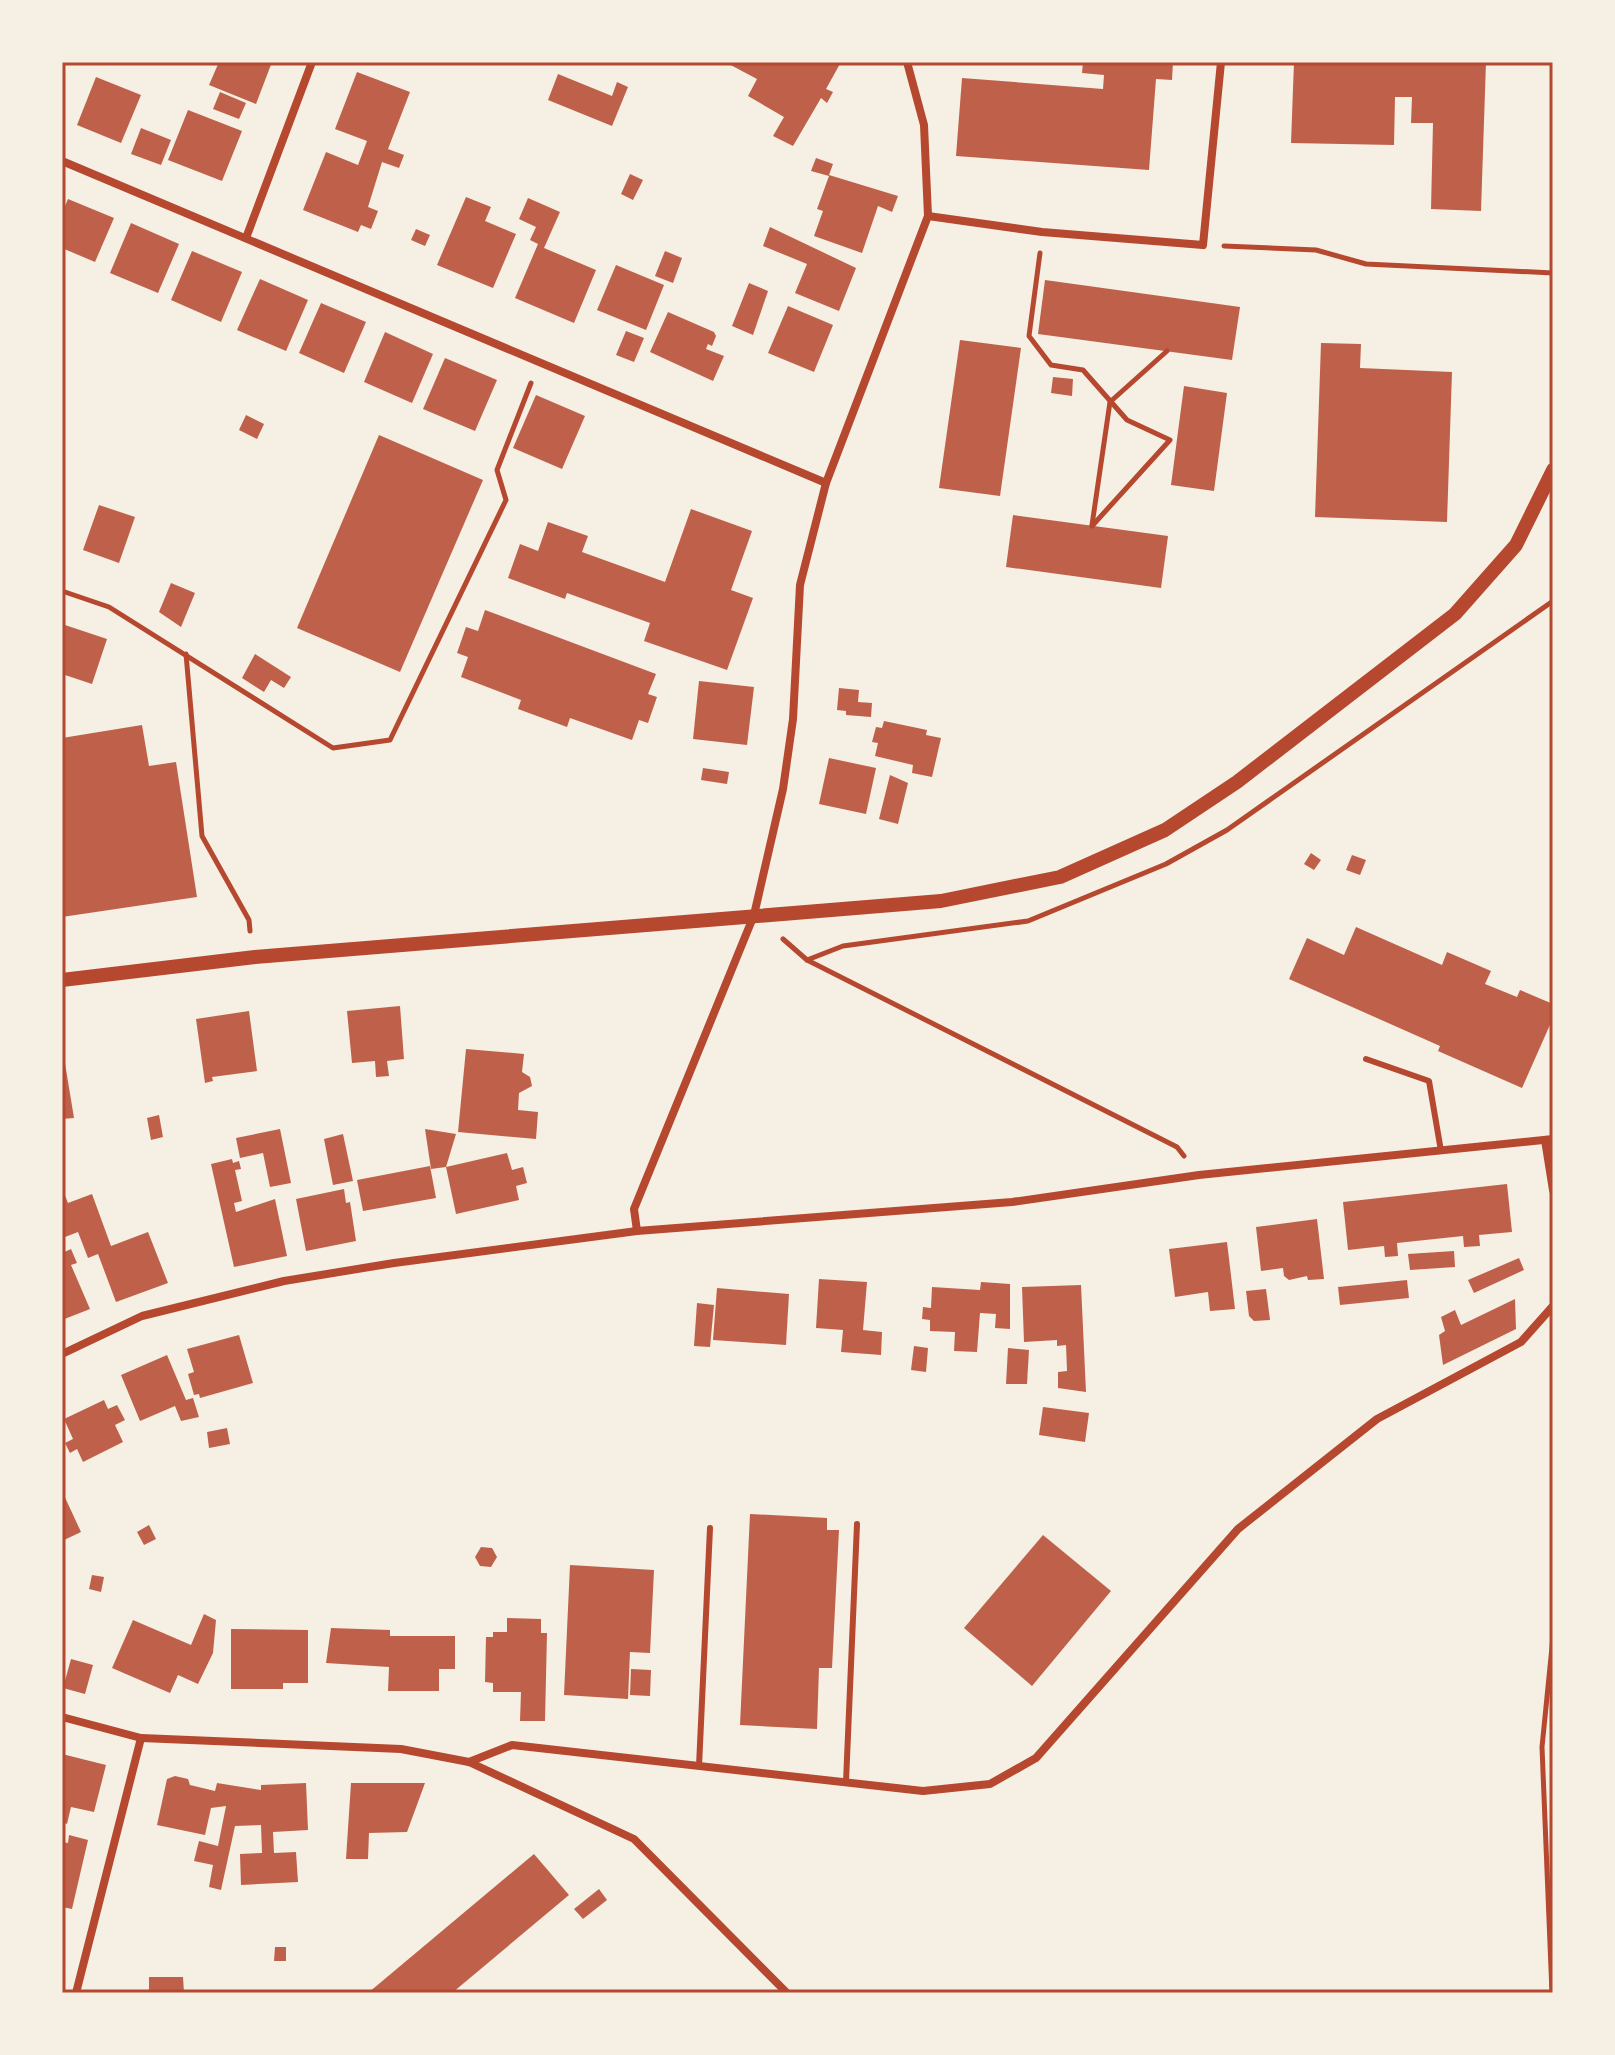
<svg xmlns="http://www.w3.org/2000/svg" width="1615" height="2055" font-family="'Alegreya Sans',sans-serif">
	<rect width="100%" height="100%" fill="#f6efe4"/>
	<g fill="#bf614a">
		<path d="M219 62H272L256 104 209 85Z"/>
		<path d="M725 62H841L826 89 833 92 827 103 821 98 793 146 773 136 784 117 748 96 757 79Z"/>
		<path d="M1083 62H1173L1172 80 1156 79 1149 170 956 156 962 78 1103 89 1104 75 1082 73Z"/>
		<path d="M1294 62H1486L1481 211 1431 209 1433 123H1411L1412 97H1395L1394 145 1291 143Z"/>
		<path d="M357 72 410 92 388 149 404 155 399 168 382 162 368 207 378 211 371 229 361 225 358 232 303 210 326 152 358 165 367 141 335 129Z"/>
		<path d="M558 74 612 96 617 82 628 87 612 126 548 100Z"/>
		<path d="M96 77 141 95 121 143 77 125Z"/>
		<path d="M220 92 246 103 239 119 213 109Z"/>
		<path d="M188 110 242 131 222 181 168 160Z"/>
		<path d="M141 128 171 140 161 165 131 154Z"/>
		<path d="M816 158 833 164 829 175 898 196 892 212 878 206 862 253 814 236 823 211 817 209 829 176 811 171Z"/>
		<path d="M630 174 643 180 633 200 621 194Z"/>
		<path d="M466 197 491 207 485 221 516 234 493 288 437 265Z"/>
		<path d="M528 198 560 212 544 248 596 270 574 323 515 298 538 244 530 240 536 227 519 219Z"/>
		<path d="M68 199 114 218 95 262 62 248V213Z"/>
		<path d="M131 223 179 244 158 293 110 273Z"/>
		<path d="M770 227 856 268 839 311 795 293 807 264 763 246Z"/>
		<path d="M416 229 430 235 425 246 411 240Z"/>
		<path d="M192 251 242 272 221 322 171 300Z"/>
		<path d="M665 251 682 258 673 283 655 276Z"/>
		<path d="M616 265 664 285 646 330 597 310Z"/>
		<path d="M260 279 308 300 286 351 237 330Z"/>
		<path d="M1045 280 1240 307 1232 360 1038 334Z"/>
		<path d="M749 283 768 291 753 335 732 326Z"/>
		<path d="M321 303 366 322 344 373 299 353Z"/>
		<path d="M788 306 833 325 814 372 768 353Z"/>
		<path d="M668 312 714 332 716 336 712 346 708 344 706 349 724 356 713 381 650 352Z"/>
		<path d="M626 331 644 338 634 362 616 355Z"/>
		<path d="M385 332 433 354 412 403 364 382Z"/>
		<path d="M960 340 1021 348 1000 496 939 488Z"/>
		<path d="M1321 343 1361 344 1360 368 1452 372 1447 522 1315 517Z"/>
		<path d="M445 358 497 380 475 431 423 409Z"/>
		<path d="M1053 377 1073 379 1072 396 1051 393Z"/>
		<path d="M1184 386 1227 393 1214 491 1171 485Z"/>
		<path d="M536 395 585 416 562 469 513 448Z"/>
		<path d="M246 415 264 424 257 439 239 430Z"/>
		<path d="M379 435 483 480 400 672 297 628Z"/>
		<path d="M99 505 135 517 119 563 83 550Z"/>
		<path d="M691 509 752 531 731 590 753 598 727 670 644 641 650 623 567 593 565 599 508 578 520 544 538 551 548 522 588 536 582 552 665 582Z"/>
		<path d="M1013 515 1168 536 1161 588 1006 567Z"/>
		<path d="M171 583 195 593 181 627 159 612Z"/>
		<path d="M485 610 656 674 648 694 657 697 648 723 639 720 632 740 570 718 567 727 518 709 521 700 461 677 468 657 457 653 466 627 478 631Z"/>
		<path d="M62 624 107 639 92 684 62 674Z"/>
		<path d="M255 654 291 677 284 688 271 680 264 692 242 678Z"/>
		<path d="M699 681 754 687 747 745 693 739Z"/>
		<path d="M839 688 859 690 858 702 872 703 871 717 846 715V711L837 710Z"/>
		<path d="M884 721 927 730 926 735 941 738 932 777 912 773 913 765 875 756 878 743 872 742 876 727 882 728Z"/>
		<path d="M142 725 149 766 176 762 197 897 62 917V738Z"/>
		<path d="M829 758 876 768 866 814 819 804Z"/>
		<path d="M703 768 729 772 727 784 701 780Z"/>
		<path d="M890 775 908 783 898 824 879 819Z"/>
		<path d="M1311 853 1321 860 1314 870 1304 864Z"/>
		<path d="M1352 855 1366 860 1360 875 1346 870Z"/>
		<path d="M1356 927 1442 965 1447 952 1491 971 1485 984 1517 997 1520 990 1553 1004V1018L1522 1088 1438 1051 1440 1046 1289 979 1307 938 1344 955Z"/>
		<path d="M400 1006 404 1059 387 1061 389 1076 376 1077 375 1061 352 1063 347 1011Z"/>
		<path d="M249 1011 257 1071 212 1077 213 1081 205 1083 196 1019Z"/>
		<path d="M62 1045 74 1118 62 1119Z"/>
		<path d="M466 1049 524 1054 522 1072 530 1077 532 1086 519 1093 518 1110 538 1112 536 1139 458 1132Z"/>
		<path d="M159 1115 163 1137 151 1140 147 1118Z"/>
		<path d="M280 1129 291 1183 270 1187 263 1153 240 1158 236 1138Z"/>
		<path d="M425 1129 456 1134 446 1167 431 1169Z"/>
		<path d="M343 1134 353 1181 333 1185 324 1139Z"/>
		<path d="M507 1153 512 1170 523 1167 527 1183 516 1186 519 1200 456 1214 446 1167Z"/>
		<path d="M232 1159 233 1163 239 1161 241 1169 235 1170 242 1201 234 1203 236 1212 275 1199 287 1256 234 1267 211 1164Z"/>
		<path d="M430 1166 436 1198 363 1211 357 1180Z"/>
		<path d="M1507 1184 1512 1232 1479 1235 1480 1246 1464 1247 1463 1236 1397 1243 1398 1256 1385 1257 1384 1246 1348 1250 1343 1202Z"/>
		<path d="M62 1188 68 1203 92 1194 111 1246 148 1232 168 1283 116 1302 98 1254 88 1258 78 1232 65 1237Z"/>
		<path d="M344 1189 346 1203 350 1202 356 1241 306 1251 296 1199Z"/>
		<path d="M1317 1219 1324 1279 1308 1280 1307 1276 1289 1280 1284 1276 1283 1268 1261 1271 1256 1227Z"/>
		<path d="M1227 1242 1235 1309 1210 1311 1208 1292 1175 1297 1169 1249Z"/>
		<path d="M71 1249 77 1263 71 1265 90 1309 62 1320V1253Z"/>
		<path d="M1454 1251 1455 1267 1410 1270 1408 1254Z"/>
		<path d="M1519 1258 1524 1270 1474 1293 1468 1280Z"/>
		<path d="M819 1279 867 1282 863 1330 882 1332 881 1355 841 1352 843 1330 816 1328Z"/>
		<path d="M1407 1280 1409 1298 1340 1305 1338 1287Z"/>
		<path d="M981 1282 1010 1284V1329L995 1328 996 1314 980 1313 977 1352 954 1351 955 1332 930 1331V1320L922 1319 923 1307 931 1308 932 1287 980 1290Z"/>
		<path d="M1081 1285 1086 1392 1058 1388V1372L1067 1371 1066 1345 1057 1346V1340L1024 1342 1022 1287Z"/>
		<path d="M717 1288 789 1294 786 1345 713 1340Z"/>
		<path d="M1266 1289 1270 1320 1254 1321 1249 1316 1246 1291Z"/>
		<path d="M1515 1299 1516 1329 1443 1365 1439 1335 1445 1331 1441 1317 1455 1310 1461 1325Z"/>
		<path d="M697 1303 714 1305 710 1347 694 1346Z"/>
		<path d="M239 1335 253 1383 200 1398 199 1394 194 1395 188 1374 194 1372 187 1349Z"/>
		<path d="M914 1346 928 1348 926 1372 911 1370Z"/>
		<path d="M1008 1348 1029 1350 1027 1384H1006Z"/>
		<path d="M167 1355 186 1400 193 1398 199 1417 181 1421 175 1406 140 1421 121 1375Z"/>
		<path d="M104 1400 108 1409 117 1405 125 1420 115 1425 123 1442 83 1462 77 1449 70 1453 65 1443 73 1439 64 1419Z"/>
		<path d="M1043 1407 1089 1413 1085 1442 1039 1435Z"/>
		<path d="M227 1428 230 1444 209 1448 207 1432Z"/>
		<path d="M62 1491 81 1532 62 1541Z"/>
		<path d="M750 1514 827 1518V1530H839L832 1668H819L817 1729 740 1725Z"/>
		<path d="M149 1525 156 1539 144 1545 137 1532Z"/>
		<path d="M1043 1535 1111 1591 1032 1686 964 1628Z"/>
		<path d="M481 1547 492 1548 497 1557 491 1567 480 1566 475 1557Z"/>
		<path d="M570 1565 654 1570 650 1653 630 1652 628 1699 564 1695Z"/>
		<path d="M92 1575 104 1577 101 1592 89 1589Z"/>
		<path d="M204 1614 216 1620 213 1653 198 1684 178 1675 170 1693 112 1668 133 1620 191 1645Z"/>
		<path d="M507 1618 541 1619V1633H547L545 1721H520L521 1692H493V1683L485 1682 486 1637H493V1632H507Z"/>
		<path d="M331 1628 390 1630V1636H455V1669H439V1691H388L389 1667 326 1663Z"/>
		<path d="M231 1629 308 1630V1683H283V1689H231Z"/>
		<path d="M71 1659 93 1665 85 1694 63 1688Z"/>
		<path d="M631 1669 651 1670 650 1696 630 1695Z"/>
		<path d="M62 1754 106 1765 94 1812 71 1807 67 1824 62 1822Z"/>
		<path d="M175 1776 188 1779 190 1785 215 1791 217 1783 261 1790V1785L306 1783 308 1830 273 1832 274 1853 296 1852 298 1882 241 1885 240 1854 262 1853 261 1825 235 1826 221 1890 209 1887 213 1865 194 1861 199 1841 218 1846 226 1806 211 1808 205 1835 157 1825 167 1779Z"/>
		<path d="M351 1783H425L407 1832 369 1833 368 1859H346Z"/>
		<path d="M69 1835 88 1840 72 1909 62 1907V1842L68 1843Z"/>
		<path d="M534 1854 569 1895 452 1993H368Z"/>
		<path d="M599 1889 607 1900 583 1919 574 1909Z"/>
		<path d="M275 1947H286V1961H274Z"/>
		<path d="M149 1977H183L184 1993H149Z"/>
	</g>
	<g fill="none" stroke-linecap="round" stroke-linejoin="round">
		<g stroke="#b5482f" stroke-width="5">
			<path d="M1224 246 1316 250 1366 264 1553 273"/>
			<path d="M1040 253 1029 336 1051 365 1083 370 1127 420 1170 440 1092 526"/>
			<path d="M1092 525 1110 402 1167 351"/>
			<path d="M62 591 109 607 333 748 390 740 506 500 497 470 531 383"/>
			<path d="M186 654 202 836 249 920 250 931"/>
			<path d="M783 939 807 960 1177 1147 1184 1156"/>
			<path d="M807 960 843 946 1028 921 1166 864 1227 830 1553 601"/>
			<path d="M1552 1993 1542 1747 1553 1637"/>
		</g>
		<g stroke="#b5482f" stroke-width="6">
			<path d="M1366 1059 1429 1081 1441 1151"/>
			<path d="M699 1766 710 1528"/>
			<path d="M846 1782 857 1524"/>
		</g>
		<g stroke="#b5482f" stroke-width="8">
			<path d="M62 161 826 483"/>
			<path d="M928 216 1042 232 1203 245 1221 62"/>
			<path d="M246 238 312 62"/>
			<path d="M1545 1140 1553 1190"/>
			<path d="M637 1231 634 1209 754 915 783 789 793 719 800 585 826 483 928 216 924 125 907 62"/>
			<path d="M62 1354 142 1316 284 1281 394 1263 637 1231 1012 1202 1199 1175 1553 1139"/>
			<path d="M62 1717 141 1738 401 1749 469 1762 634 1839 787 1993"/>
			<path d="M469 1762 512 1745 923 1791 990 1784 1036 1758 1238 1529 1377 1419 1521 1342 1553 1306"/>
			<path d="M76 1993 141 1738"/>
		</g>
		<path stroke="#b5482f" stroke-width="14" d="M62 980 255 957 941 901 1060 877 1165 830 1237 782 1455 614 1516 545 1553 470"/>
	</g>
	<rect width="1615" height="2055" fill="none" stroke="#f6efe4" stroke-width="128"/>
	<rect x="64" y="64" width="1487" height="1927" fill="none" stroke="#b5482f" stroke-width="3"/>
</svg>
